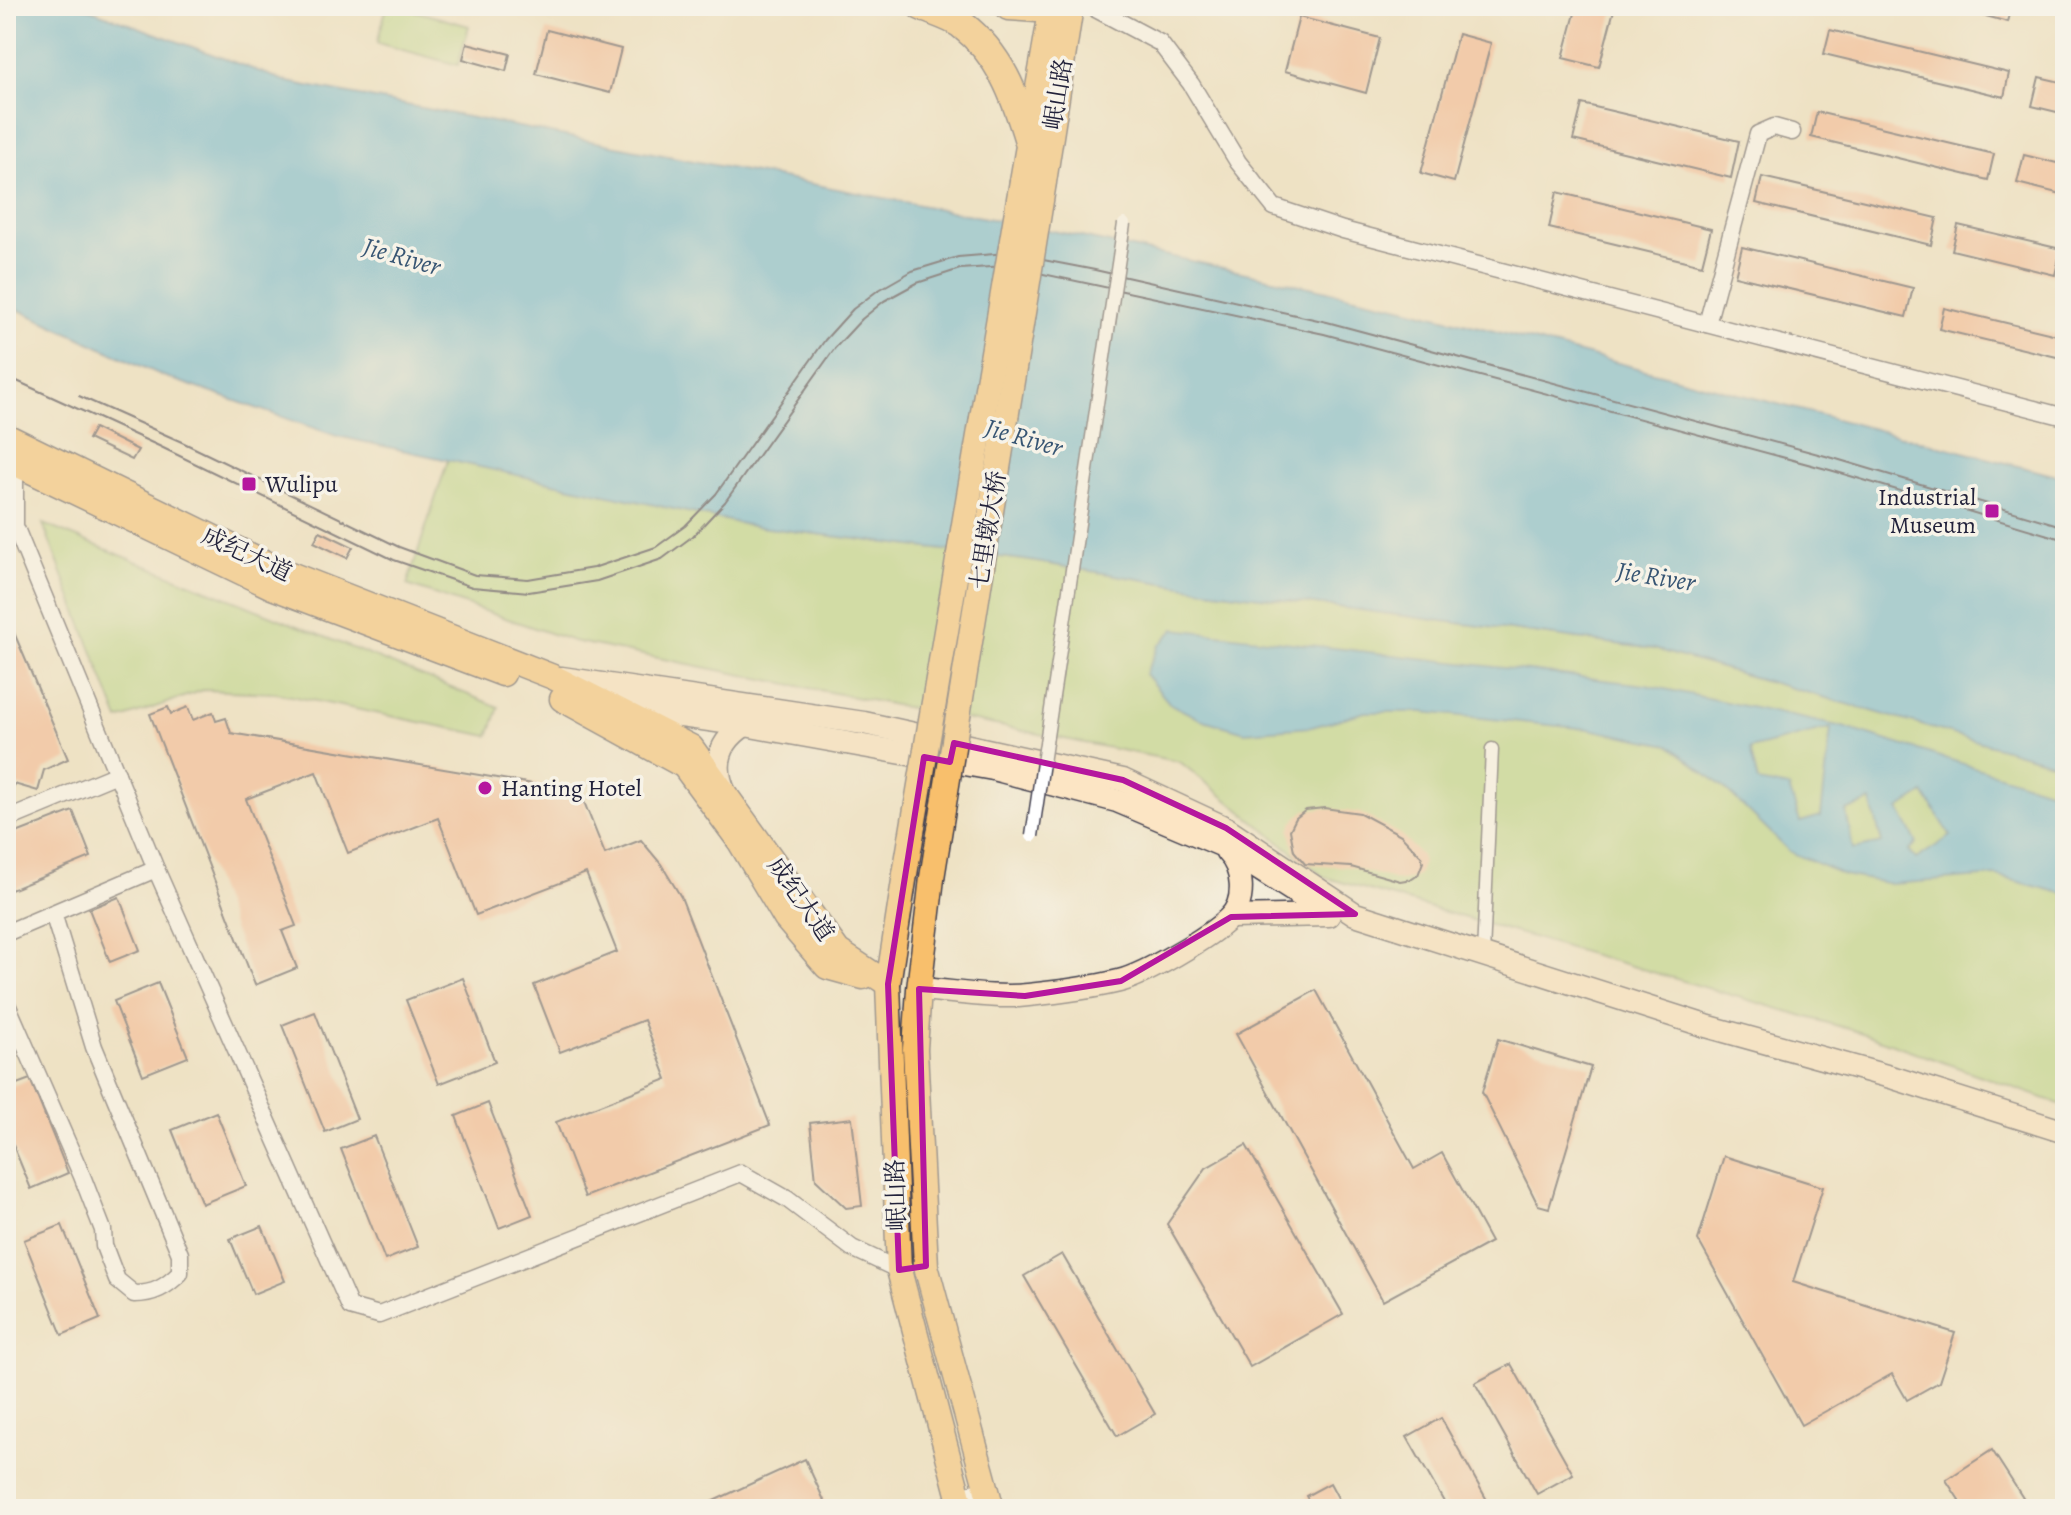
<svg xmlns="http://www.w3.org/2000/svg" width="2071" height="1515" font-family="Alegreya,'Noto Serif SC',serif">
	<rect width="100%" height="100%" fill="#f7f3e8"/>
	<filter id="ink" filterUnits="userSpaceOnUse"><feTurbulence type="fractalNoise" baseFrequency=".0125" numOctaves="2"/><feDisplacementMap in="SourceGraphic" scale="16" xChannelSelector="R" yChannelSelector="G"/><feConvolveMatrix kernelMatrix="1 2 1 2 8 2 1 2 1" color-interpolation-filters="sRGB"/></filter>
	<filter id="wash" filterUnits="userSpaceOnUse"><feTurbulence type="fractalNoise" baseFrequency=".006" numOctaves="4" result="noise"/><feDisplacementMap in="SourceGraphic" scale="32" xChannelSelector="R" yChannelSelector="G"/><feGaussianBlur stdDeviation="1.8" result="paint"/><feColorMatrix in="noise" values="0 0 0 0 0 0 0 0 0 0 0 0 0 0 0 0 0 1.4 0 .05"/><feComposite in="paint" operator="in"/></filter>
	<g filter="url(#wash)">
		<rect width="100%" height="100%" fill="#eee2c4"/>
		<g fill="#afd47e" stroke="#687b5c" stroke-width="2">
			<path d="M387 6H397L469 26 458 65 377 43Z"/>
			<path d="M448 460 752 526 1024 560 1200 589 1654 649 2065 766V1106L1859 1032 1324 877 1180 762 573 641 407 585Z"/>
			<path d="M43 524 499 707 489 736 276 693 203 690 119 720Z"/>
		</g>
		<g fill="#5db5da" stroke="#406c8a" stroke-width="2" fill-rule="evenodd">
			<path d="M6 6H81L288 82 1068 234 1401 307 2065 478V766L1654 649 1200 589 1024 560 752 526 337 436 163 376 6 304Z"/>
			<path d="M1175 629 1646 685 1843 727 2065 795V894L1996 876 1891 884 1844 875 1790 852 1723 787 1669 745 1589 729 1422 712H1365L1312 727 1245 732 1200 719 1170 704 1145 674 1159 645ZM1831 728 1821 816 1800 822 1789 788 1758 782 1750 749ZM1924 793 1951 836 1916 859 1909 851 1917 843 1899 809ZM1871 801 1882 843 1853 849 1846 811Z"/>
		</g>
		<g id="blocks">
			<g fill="#f6b08a">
				<path d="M1577 6H1615L1599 67 1563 58Z"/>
				<path d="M1949 6H2012L2008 22Z"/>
				<path d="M1299 17 1380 38 1366 93 1285 71Z"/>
				<path d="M547 30 621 49 610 93 536 74Z"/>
				<path d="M1830 30 2009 73 2004 97 1824 54Z"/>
				<path d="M1458 34 1491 43 1454 182 1421 173Z"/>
				<path d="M467 43 510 54 506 71 463 59Z"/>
				<path d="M2039 77 2065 83V114L2032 106Z"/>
				<path d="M1582 104 1739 141 1731 178 1573 140Z"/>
				<path d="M1817 112 1994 154 1988 180 1811 137Z"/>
				<path d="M2024 155 2065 165V195L2017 183Z"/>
				<path d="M1762 177 1937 218 1931 245 1756 203Z"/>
				<path d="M1557 192 1711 229 1702 265 1549 228Z"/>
				<path d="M1958 225 2061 249 2055 275 1952 250Z"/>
				<path d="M1742 247 1913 288 1906 317 1735 276Z"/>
				<path d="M1944 308 2065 337 2061 358 1939 329Z"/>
				<path d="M94 428 138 450 132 460 88 439Z"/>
				<path d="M320 531 353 547 347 558 314 542Z"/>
				<path d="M6 614 68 759 44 770 38 791 14 784 11 797 6 796Z"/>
				<path d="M168 707 171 714 188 707 193 720 213 712 216 721 226 718 231 733 580 792 605 854 641 840 661 864 681 897 770 1125 585 1197 556 1122 667 1079 644 1020 560 1052 534 985 617 952 586 873 476 915 438 818 348 853 316 772 246 799 296 926 282 931 297 968 255 985 150 714Z"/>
				<path d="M1324 808 1360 813 1401 835 1421 856 1423 862 1418 875 1412 879 1400 881 1351 867 1305 864 1294 851 1290 830 1296 818 1306 810Z"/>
				<path d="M73 811 91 857 6 892V837Z"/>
				<path d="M119 897 140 950 110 962 89 909Z"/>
				<path d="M463 978 495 1062 439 1084 406 1000Z"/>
				<path d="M158 983 188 1057 143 1075 114 1001Z"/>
				<path d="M1316 990 1414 1169 1442 1153 1491 1242 1383 1301 1236 1034Z"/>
				<path d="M315 1012 357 1119 325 1132 282 1025Z"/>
				<path d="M1498 1039 1591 1067 1549 1208 1538 1205 1482 1092Z"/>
				<path d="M30 1079 68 1173 31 1189 6 1128V1088Z"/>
				<path d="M488 1103 532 1215 499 1228 456 1116Z"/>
				<path d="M216 1112 246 1186 202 1204 172 1130Z"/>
				<path d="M852 1118 862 1206 846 1208 816 1180 810 1123Z"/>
				<path d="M374 1136 418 1247 385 1260 341 1149Z"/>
				<path d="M1246 1145 1343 1314 1250 1367 1167 1224 1206 1168Z"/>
				<path d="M1724 1156 1823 1187 1793 1282 1955 1333 1939 1382 1907 1400 1892 1374 1801 1425 1698 1240Z"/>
				<path d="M62 1225 100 1319 62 1335 24 1240Z"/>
				<path d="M262 1226 285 1281 253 1294 230 1239Z"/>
				<path d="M1062 1254 1155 1414 1117 1436 1024 1276Z"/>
				<path d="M1511 1364 1573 1474 1537 1494 1475 1383Z"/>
				<path d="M1441 1418 1492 1509H1448L1407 1437Z"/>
				<path d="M1992 1450 2030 1509H1965L1946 1480Z"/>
				<path d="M805 1459 828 1509H696Z"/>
				<path d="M1330 1483 1344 1509H1313L1306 1496Z"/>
			</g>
		</g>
	</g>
	<g filter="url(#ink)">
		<use href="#blocks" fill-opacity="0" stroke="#413f50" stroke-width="2"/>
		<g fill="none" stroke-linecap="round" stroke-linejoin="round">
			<defs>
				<path id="pedestrian" d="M1483 955 1492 749"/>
				<g id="minor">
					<path d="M1090 6 1160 43 1191 84 1238 162 1274 207 1343 230 2065 417"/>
					<path d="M1707 324 1758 134 1774 127 1792 132"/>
					<path d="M15 463V526L156 869 350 1307 379 1315 741 1173 787 1199 852 1248 899 1270 905 1269"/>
					<path d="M6 820 117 774"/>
					<path d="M6 933 156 869"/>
					<path d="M6 1002 82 1176 103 1230 104 1246 117 1280 134 1294C154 1294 166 1287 180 1273V1254L94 1047 53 913"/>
					<path d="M939 1509 984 1488"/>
				</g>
				<g id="secondary">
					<path d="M562 678 864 723 1123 780 1226 828 1355 914 1706 1026 1894 1078 2065 1132"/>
					<path d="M617 707 745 725 993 769 1117 801 1221 845 1315 905"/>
					<path d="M725 793C712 765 719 741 745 725"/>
					<path d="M1231 917 1329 915"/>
					<path d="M919 989C952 991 996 999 1028 995 1058 992 1090 988 1119 981 1144 975 1210 937 1229 918 1247 901 1243 868 1227 852"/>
				</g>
				<g id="primary">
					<path d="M1022 181 1052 6"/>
					<path d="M1044 182 1071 6"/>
					<path d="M6 436 280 570 553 677 691 747 838 951 888 984"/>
					<path d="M6 459 272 587 503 674"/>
					<path d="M562 699 684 766 740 842 786 919 827 967 863 977"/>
					<path d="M905 874 888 984 899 1270 962 1509"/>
					<path d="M932 878 919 989 915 1049 926 1266 992 1509"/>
				</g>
				<g id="motorway">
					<path d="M921 6C934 12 950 16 961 24 1001 55 1015 95 1029 141"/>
					<path d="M1009 6 1051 9 1056 6"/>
				</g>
			</defs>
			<use href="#pedestrian" stroke="#413f50" stroke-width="15"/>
			<use href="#minor" stroke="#413f50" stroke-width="19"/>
			<use href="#secondary" stroke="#413f50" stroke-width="25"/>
			<use href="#primary" stroke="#413f50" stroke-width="27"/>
			<use href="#motorway" stroke="#413f50" stroke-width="31"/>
			<use href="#pedestrian" stroke="#fff" stroke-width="12"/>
			<use href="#minor" stroke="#fff" stroke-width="16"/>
			<use href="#secondary" stroke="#fce5c4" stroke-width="22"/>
			<use href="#primary" stroke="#f8bf6c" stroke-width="24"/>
			<use href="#motorway" stroke="#f8bf6c" stroke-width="28"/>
			<g stroke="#22223b" stroke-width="2">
				<path d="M6 376 159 446 394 560 472 587 529 592 597 581 662 559 693 536 725 502 835 348 862 319 884 301 917 283 960 269 1006 266 1324 334 1830 470 2065 540"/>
				<path d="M79 396 184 443 399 547 475 575 528 579 593 568 656 547 685 526 716 494 825 340 853 309 877 291 912 271 958 257 1007 253 1095 270 1327 322 1833 458 2065 527"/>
			</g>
			<defs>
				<path id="pedestrian-bridge" d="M1032 836 1124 224"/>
				<g id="primary-bridge">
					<path d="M905 874 1022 181"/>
					<path d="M932 878 1044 182"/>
				</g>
			</defs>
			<use href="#pedestrian-bridge" stroke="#413f50" stroke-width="15" stroke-linecap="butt"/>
			<use href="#primary-bridge" stroke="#413f50" stroke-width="27" stroke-linecap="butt"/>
			<use href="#pedestrian-bridge" stroke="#fff" stroke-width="12"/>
			<use href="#primary-bridge" stroke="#f8bf6c" stroke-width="24"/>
		</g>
	</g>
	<path d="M0 0H2071V1515H0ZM954 743 1123 780 1226 828 1355 914 1231 917 1121 981 1025 996 919 989 926 1266 899 1270 888 984 924 757 950 762Z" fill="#eee2c4" fill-opacity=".55" fill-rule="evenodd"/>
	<path fill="none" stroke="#b5179e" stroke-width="6" stroke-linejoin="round" d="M954 743 1123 780 1226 828 1355 914 1231 917 1121 981 1025 996 919 989 926 1266 899 1270 888 984 924 757 950 762Z"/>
	<g fill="#b5179e" stroke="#f7f3e8" stroke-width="3">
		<rect x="241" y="476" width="16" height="16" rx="4"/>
		<rect x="1984" y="503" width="16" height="16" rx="4"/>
		<circle cx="485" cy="788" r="8"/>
	</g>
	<g text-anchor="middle" stroke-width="7" stroke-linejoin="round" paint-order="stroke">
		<g font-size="24" fill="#22223b" stroke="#f7f3e8">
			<text transform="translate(1058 94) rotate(-81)" y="8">岷山路</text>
			<text transform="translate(988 530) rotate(-81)" y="8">七里墩大桥</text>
			<text transform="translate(247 554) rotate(25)" y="8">成纪大道</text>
			<text transform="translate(801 899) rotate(55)" y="8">成纪大道</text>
			<text transform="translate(896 1195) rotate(-92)" y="8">岷山路</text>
		</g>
		<g font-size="24" fill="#22223b" stroke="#f7f3e8" text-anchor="start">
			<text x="265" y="492">Wulipu</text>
			<text x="1976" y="505" text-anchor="end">Industrial<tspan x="1976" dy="28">Museum</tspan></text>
			<text x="501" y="796">Hanting Hotel</text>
		</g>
		<g font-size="26" font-style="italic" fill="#375573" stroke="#f7f3e8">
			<text transform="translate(402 256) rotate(16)" y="9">Jie River</text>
			<text transform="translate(1024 437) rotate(16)" y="9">Jie River</text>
			<text transform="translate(1656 576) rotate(9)" y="9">Jie River</text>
		</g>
	</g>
	<rect width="2071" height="1515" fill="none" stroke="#f7f3e8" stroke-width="32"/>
</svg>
